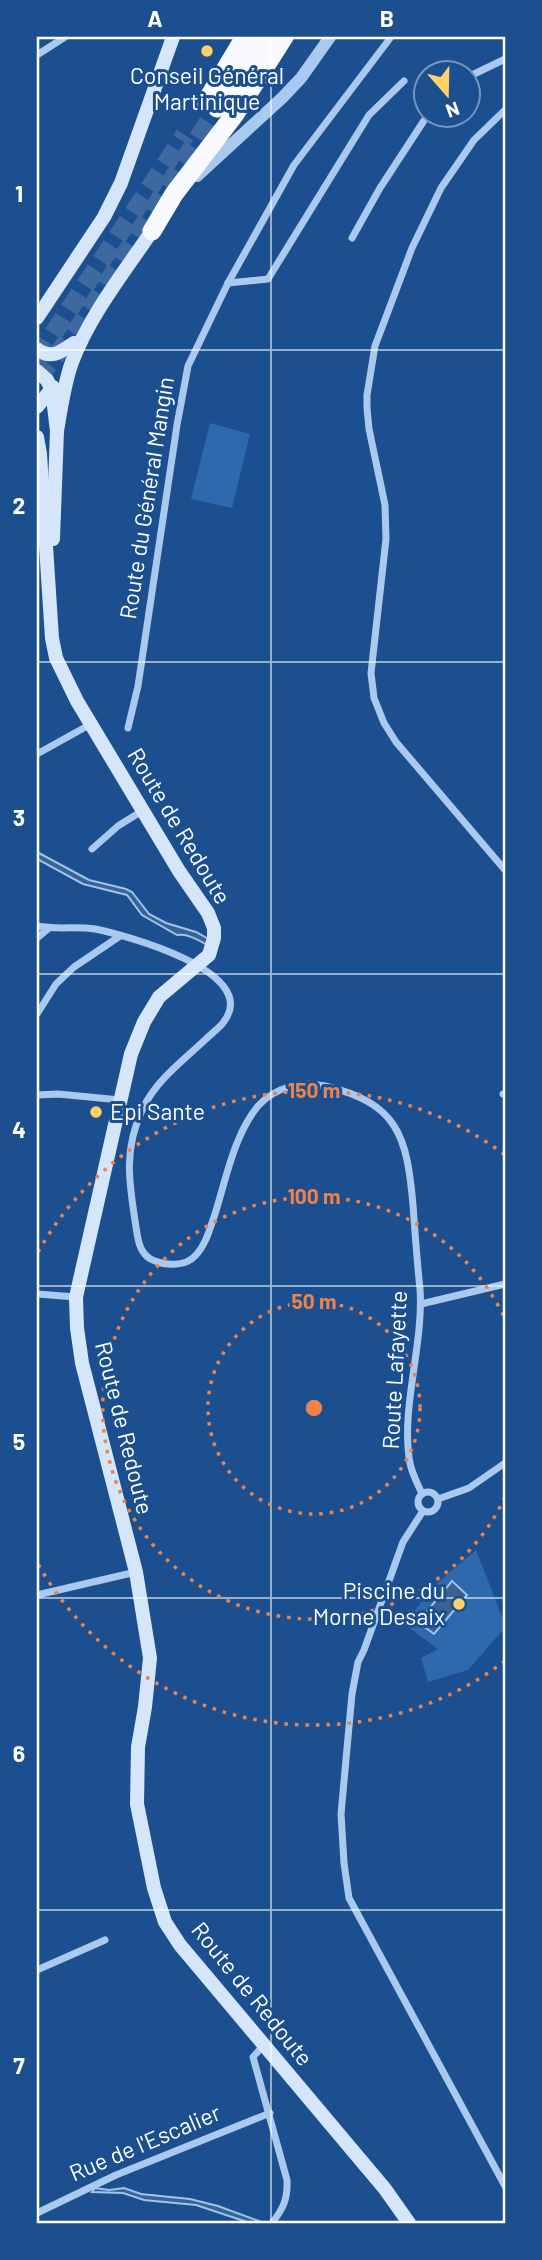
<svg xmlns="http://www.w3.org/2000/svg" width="542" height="2260" font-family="Barlow,sans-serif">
	<rect width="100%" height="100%" fill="#1b4f8f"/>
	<g fill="#2e69ad">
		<path d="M210 423 250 434 232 508 191 499Z"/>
		<path d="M476 1550 505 1624V1631L501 1632 468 1670 428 1682 421 1658 438 1649 404 1624 435 1585Z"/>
	</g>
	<g fill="#3c6290" stroke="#9cc4f0" stroke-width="2">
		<path d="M37 852 89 880 126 889 132 892 149 914 166 923 196 932 212 941 211 947C200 941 188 933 177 935L142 915 127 895 83 884 37 859Z"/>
		<path d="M452 1581 467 1595 434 1634 418 1622Z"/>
		<path d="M95 2188 109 2190 124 2188 141 2194 190 2199 218 2206 264 2223H250L196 2205 144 2200 123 2193 92 2192Z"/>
	</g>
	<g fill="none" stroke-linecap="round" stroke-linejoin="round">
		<g stroke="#3d69a0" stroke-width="19" stroke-dasharray="19 10" stroke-linecap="butt">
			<path d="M37 358 185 135"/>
			<path d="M37 379 82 323 217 108"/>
		</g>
		<g stroke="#a9c9ee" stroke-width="7">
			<path d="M37 55 65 37"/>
			<path d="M468 77 505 59"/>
			<path d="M505 110 474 140 441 188 412 248 375 346 367 395V408L369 429 385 505 386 539 371 673 374 698 384 723 396 742 505 870"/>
			<path d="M352 238 380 188 427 116"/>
			<path d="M228 283 268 279 369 115 404 81"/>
			<path d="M128 728 138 686 177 425 188 366 228 283 294 165 391 37"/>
			<path d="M37 754 91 724"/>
			<path d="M92 849 118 826 142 811"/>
			<path d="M37 926C56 930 75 926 95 929 125 935 259 971 225 1020 221 1027 213 1032 207 1038 184 1060 157 1079 143 1108 123 1150 129 1182 136 1227 138 1241 140 1256 155 1261 167 1266 186 1266 195 1256 206 1245 210 1228 215 1214 226 1179 234 1135 258 1106 275 1087 301 1081 325 1086 398 1103 407 1136 413 1205 415 1233 417 1261 420 1289 424 1344 400 1410 410 1463 412 1474 418 1484 422 1494"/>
			<path d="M37 938 49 928"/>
			<path d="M37 1014 56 984 74 967 120 936"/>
			<path d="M503 1094H505"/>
			<path d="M37 1095 58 1094 120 1100"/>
			<path d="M37 1294 76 1297"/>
			<path d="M421 1304 505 1284"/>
			<circle cx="428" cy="1502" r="10"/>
			<path d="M438 1499 469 1488 505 1463"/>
			<path d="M423 1511 403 1542 364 1650 358 1662 352 1694 341 1814 344 1863 349 1898 505 2186"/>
			<path d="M37 1595 136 1572"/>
			<path d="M37 1970 105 1940"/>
			<path d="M263 2046 253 2057 287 2180C288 2199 283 2209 272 2223"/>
			<path d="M37 2213 116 2175 270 2113"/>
		</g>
		<path stroke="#a9c9ee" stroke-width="12" d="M197 176 282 98 301 78 330 37"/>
		<g stroke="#d6e6fa" stroke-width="14">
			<path d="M37 318 104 217 121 183 173 37"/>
			<path d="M37 349C51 360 61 352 74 343"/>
			<path d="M37 371 47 380 52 390 57 431 53 539"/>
			<path d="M37 407 53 387"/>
			<path d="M57 431C61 408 64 384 72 362 90 315 124 272 152 231"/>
			<path d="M37 437 40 454 52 638 56 658 77 701 179 871 208 913 214 928V938L209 955 159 997 144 1022 131 1054 76 1297 77 1328 82 1363 136 1572 150 1658 145 1707 138 1747 137 1804 154 1888 165 1922 180 1945 385 2189 409 2223"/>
		</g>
		<g stroke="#f8faff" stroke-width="19">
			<path d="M206 102 245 37"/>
			<path d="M217 108 265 37"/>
			<path d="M152 231 174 194 235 114 284 37"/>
		</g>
	</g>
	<path fill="none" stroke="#fff" stroke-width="2" stroke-opacity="0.55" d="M271 37V2223M37 350H505M37 662H505M37 974H505M37 1286H505M37 1598H505M37 1910H505"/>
	<g fill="none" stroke="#ee8249" stroke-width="3.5" stroke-dasharray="3.5 7">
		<circle cx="314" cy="1408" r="106"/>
		<path d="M505 1497A211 211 0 1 1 505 1319"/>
		<path d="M505 1661A317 317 0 0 1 38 1564M38 1252A317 317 0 0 1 505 1155"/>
	</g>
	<g fill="#ffd166" stroke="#1b4f8f" stroke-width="2.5">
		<circle cx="207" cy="51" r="7"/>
		<circle cx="96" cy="1112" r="7"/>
		<circle cx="459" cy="1604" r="7"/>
	</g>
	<g text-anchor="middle" stroke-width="6" stroke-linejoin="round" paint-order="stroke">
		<g font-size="23" fill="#fff" stroke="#1b4f8f">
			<text x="207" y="84">Conseil Général<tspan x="207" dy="26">Martinique</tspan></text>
			<text x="110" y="1120" text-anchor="start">Epi Sante</text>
			<text x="445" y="1599" text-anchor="end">Piscine du<tspan x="445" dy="26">Morne Desaix</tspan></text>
		</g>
		<g font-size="23" fill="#fff" stroke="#1b4f8f">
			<text transform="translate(147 498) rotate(-81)" y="8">Route du Général Mangin</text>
			<text transform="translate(179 826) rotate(59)" y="8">Route de Redoute</text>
			<text transform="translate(395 1370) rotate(-87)" y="8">Route Lafayette</text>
			<text transform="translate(124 1428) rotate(76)" y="8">Route de Redoute</text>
			<text transform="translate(252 1994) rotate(51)" y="8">Route de Redoute</text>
			<text transform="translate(145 2143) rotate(-23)" y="8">Rue de l'Escalier</text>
		</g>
	</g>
	<circle cx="314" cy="1408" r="10" fill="#ee8249" stroke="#1b4f8f" stroke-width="3.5"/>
	<g font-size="21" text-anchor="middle" font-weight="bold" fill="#ee8249" stroke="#1b4f8f" stroke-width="6" stroke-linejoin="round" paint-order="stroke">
		<text x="314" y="1098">150 m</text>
		<text x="314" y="1204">100 m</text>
		<text x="314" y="1309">50 m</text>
	</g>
	<rect width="542" height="2260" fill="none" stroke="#1b4f8f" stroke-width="77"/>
	<g transform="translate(447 94) rotate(160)"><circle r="33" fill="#1b4f8f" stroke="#7695bc" stroke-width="2"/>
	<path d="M0-5L12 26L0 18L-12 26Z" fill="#ffd166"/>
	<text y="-10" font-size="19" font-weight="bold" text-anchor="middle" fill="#ffffff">N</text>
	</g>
	<rect x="38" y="38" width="466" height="2184" fill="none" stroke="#fff" stroke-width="2.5"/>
	<g font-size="23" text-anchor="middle" font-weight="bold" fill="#fff">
		<text x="155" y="27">A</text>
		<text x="387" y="27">B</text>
		<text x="19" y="202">1</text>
		<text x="19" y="514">2</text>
		<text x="19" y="826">3</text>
		<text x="19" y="1138">4</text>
		<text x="19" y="1450">5</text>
		<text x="19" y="1762">6</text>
		<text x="19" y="2074">7</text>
	</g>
</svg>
